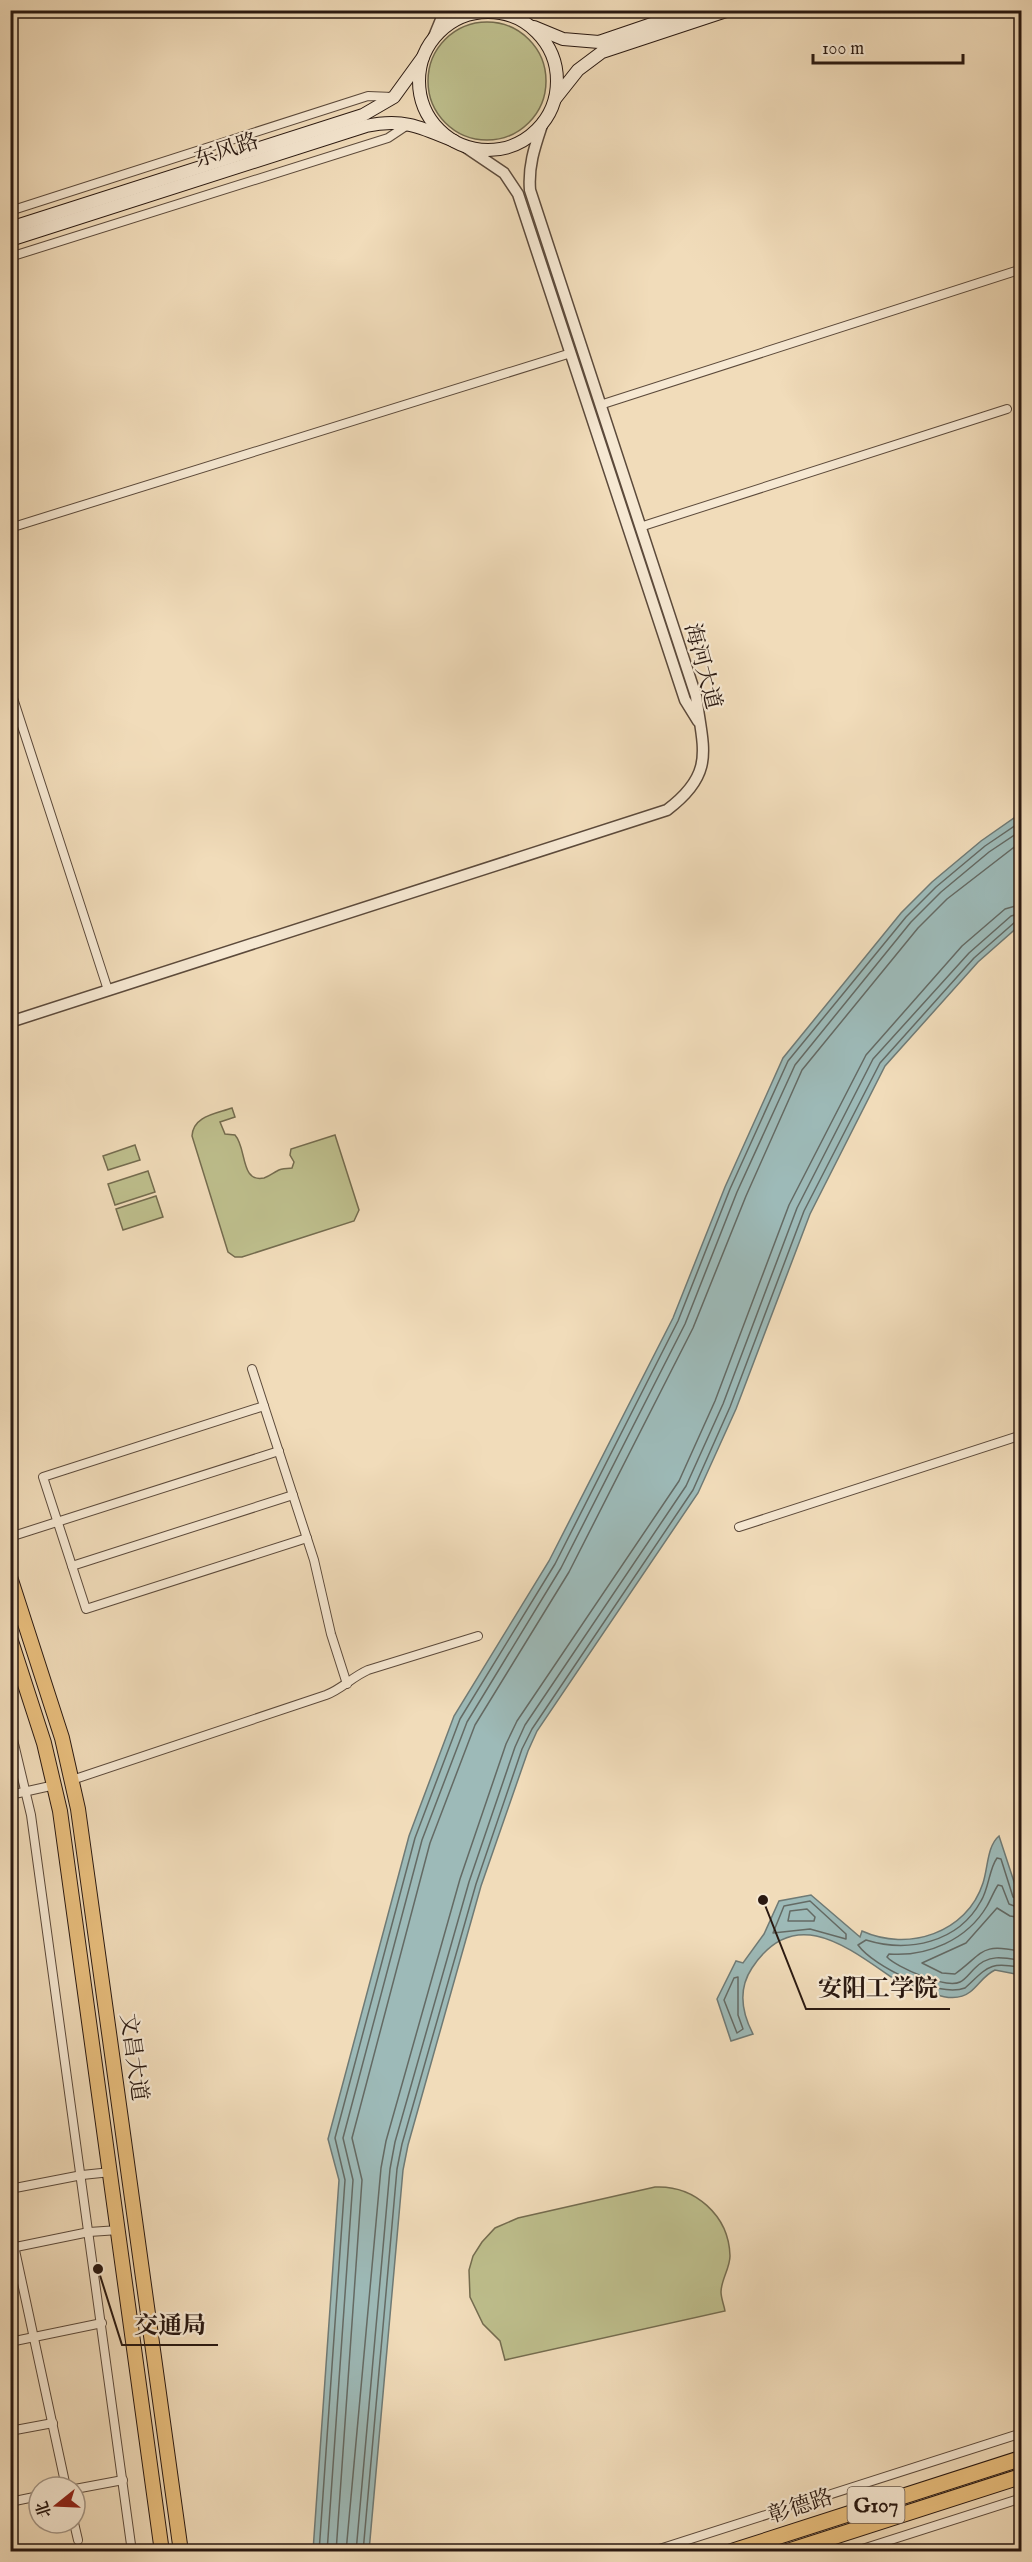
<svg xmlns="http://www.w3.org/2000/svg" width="1032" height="2562" font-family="'IM FELL English','Noto Serif SC',serif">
	<rect width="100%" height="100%" fill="#f1dcba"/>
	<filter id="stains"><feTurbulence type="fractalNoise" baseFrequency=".00333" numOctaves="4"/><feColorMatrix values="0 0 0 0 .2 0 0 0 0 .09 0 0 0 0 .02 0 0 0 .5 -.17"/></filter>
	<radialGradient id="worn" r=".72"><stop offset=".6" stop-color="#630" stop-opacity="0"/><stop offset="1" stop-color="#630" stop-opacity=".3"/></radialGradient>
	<g fill="#bebf8d" stroke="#746c4f" stroke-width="1.5">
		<circle cx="487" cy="81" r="59"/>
		<path d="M232 1108 235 1117 220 1122 225 1134 235 1135C247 1148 240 1183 264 1178 270 1176 273 1173 277 1171 282 1168 287 1169 292 1168L294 1162 290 1155 291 1149 335 1135 359 1210 354 1221 242 1257H235L228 1252 192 1136C193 1116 215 1114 232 1108Z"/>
		<path d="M135 1145 140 1160 108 1170 103 1156Z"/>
		<path d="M148 1171 155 1192 115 1205 108 1184Z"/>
		<path d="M156 1196 163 1217 123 1230 116 1209Z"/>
		<path d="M655 2187C694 2185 729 2215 730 2256 730 2268 721 2280 721 2292 721 2298 724 2305 725 2311L505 2360 500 2341 483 2324 470 2297 469 2270 473 2256 482 2242 495 2228 518 2218Z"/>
	</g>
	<g fill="#9dbab8" stroke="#6f7a75" stroke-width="1.5">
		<path d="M1021 813V924L978 962 885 1066 810 1214 736 1409 698 1493 537 1731 528 1751 481 1886 408 2145 403 2170 369 2551H313L339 2180 328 2139 409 1836 454 1716 549 1561 673 1318 725 1187 783 1058 901 913 932 882 981 841Z"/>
		<path d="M999 1836 1021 1903V1975L995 1970C984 1975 979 1985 970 1992 952 2006 925 1990 907 1983L906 1987C856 1955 798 1898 752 1968 738 1989 742 2013 753 2034L731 2041 717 1999 736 1961 743 1963 764 1934 779 1901 811 1895 860 1937 862 1931C908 1952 967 1933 983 1883 988 1868 987 1846 999 1836Z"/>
	</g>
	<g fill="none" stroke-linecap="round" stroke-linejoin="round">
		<g stroke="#646a64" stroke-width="1.5">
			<path d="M810 1901 846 1934V1939L810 1929 773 1933 784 1906Z"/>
			<path d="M1022 1901 1013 1897 1001 1859 997 1858C989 1869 989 1888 981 1901 958 1943 908 1953 866 1940L858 1945C874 1967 938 1998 965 1988 988 1967 989 1961 1022 1968"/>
			<path d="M807 1909 815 1917 814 1921H788L790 1911Z"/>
			<path d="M1022 1909 1009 1904 1002 1886 998 1885C994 1891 991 1899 987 1906 967 1940 927 1957 889 1954L887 1957C896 1967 946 1989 960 1982 965 1980 970 1973 974 1969 988 1954 1003 1957 1022 1961"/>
			<path d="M1022 1918 1010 1916 997 1908 966 1943 922 1963 942 1973 955 1974C984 1953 980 1942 1022 1952"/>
			<path d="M738 1977V2015L743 2029 737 2033 724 2000 734 1978Z"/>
			<path d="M319 2552 345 2180 335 2138 415 1838 460 1719 555 1564 678 1321 730 1189 788 1061 906 917 936 887 985 846 1022 821"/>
			<path d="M327 2552 353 2180 343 2138 422 1840 467 1722 561 1568 685 1324 737 1192 795 1065 911 922 941 892 989 852 1022 830"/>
			<path d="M336 2552 362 2180 352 2138 430 1843 475 1725 569 1572 693 1328 746 1196 802 1070 918 928 947 899 1022 841"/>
			<path d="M346 2552 381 2168 386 2141 460 1879 506 1744 517 1721 679 1481 715 1401 789 1205 866 1055 962 946 1005 909 1022 904"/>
			<path d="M356 2552 390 2169 395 2142 469 1882 515 1747 525 1725 686 1486 723 1404 797 1208 873 1059 969 953 1011 916 1022 913"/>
			<path d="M363 2552 397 2169 402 2144 476 1884 522 1749 532 1729 693 1490 730 1407 804 1211 880 1063 974 958 1015 922 1022 920"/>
		</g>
		<defs>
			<g id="minor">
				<path d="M10 211 368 96 393 97"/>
				<path d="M10 257 388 138 409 124"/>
				<path d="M600 405 1022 269"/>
				<path d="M640 527 1007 409"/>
				<path d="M10 528 571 353"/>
				<path d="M10 689 108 990"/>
				<path d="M252 1369 314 1560 331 1634 347 1684"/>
				<path d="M264 1406 43 1477 86 1609 307 1538"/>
				<path d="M739 1527 1022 1435"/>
				<path d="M10 1537 279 1451"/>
				<path d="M72 1566 293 1495"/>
				<path d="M10 1727 31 1815 132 2552"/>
				<path d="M72 1780 326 1695C342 1689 352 1677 368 1670L478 1636"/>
				<path d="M10 1795 55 1785"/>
				<path d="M10 2189 82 2175 111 2172"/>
				<path d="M10 2227 66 2487"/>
				<path d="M11 2248 89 2232 119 2230"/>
				<path d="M10 2342 102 2323"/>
				<path d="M10 2431 53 2423"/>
				<path d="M75 2489 123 2480"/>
				<path d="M10 2502 39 2496"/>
				<path d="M74 2523 78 2540"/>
				<path d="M650 2552 1022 2433"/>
				<path d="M853 2552 1022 2498"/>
			</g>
			<g id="tertiary">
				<path d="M503 10 510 15"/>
				<path d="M433 39 445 10"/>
				<path d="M464 146 504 173 518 194 685 700 698 721"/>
				<path d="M10 1022 667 810C716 773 703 749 696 696L530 190C528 165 535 146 543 122"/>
			</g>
			<g id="secondary">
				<circle cx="488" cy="81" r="69"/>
				<path d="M534 27 563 39 599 42 693 10"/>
				<path d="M555 99 578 70 602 52 729 10"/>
				<path d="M10 228 363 115 394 97 423 57"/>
				<path d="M10 240 366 126C403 118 421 127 454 141"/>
			</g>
			<g id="primary">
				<path d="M10 1577 62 1738 78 1809 181 2552"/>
				<path d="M10 1638 44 1743 60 1811 162 2552"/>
			</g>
			<g id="trunk">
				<path d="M730 2552 1022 2458"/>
				<path d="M786 2552 1022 2476"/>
			</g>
		</defs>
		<use href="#minor" stroke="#5c4a3b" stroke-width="10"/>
		<use href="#tertiary" stroke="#5c4a3b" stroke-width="13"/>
		<use href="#secondary" stroke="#2a1911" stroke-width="14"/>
		<use href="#primary" stroke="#2a1911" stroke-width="16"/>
		<use href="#trunk" stroke="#2a1911" stroke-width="17"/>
		<use href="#minor" stroke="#f6e8d2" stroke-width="8"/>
		<use href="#tertiary" stroke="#f6e8d2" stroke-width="10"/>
		<use href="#secondary" stroke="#f6e8d2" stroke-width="12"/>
		<use href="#primary" stroke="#e8be7d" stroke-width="14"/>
		<use href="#trunk" stroke="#e8be7d" stroke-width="15"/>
	</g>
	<g text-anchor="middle" stroke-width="4.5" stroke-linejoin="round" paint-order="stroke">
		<rect fill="#f6e8d2" stroke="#67574b" stroke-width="1.5" x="847.5" y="2487" width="57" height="36" rx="4.5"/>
		<g font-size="21" font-weight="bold" fill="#2a1911">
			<text x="876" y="2512">G107</text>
		</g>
		<g font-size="22" fill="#2a1911" stroke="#f6e8d2">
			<text transform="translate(226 149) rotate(-18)" y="8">东风路</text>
			<text transform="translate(704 666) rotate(75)" y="8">海河大道</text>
			<text transform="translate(135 2057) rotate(82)" y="8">文昌大道</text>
			<text transform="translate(800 2505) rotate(-18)" y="8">彰德路</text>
		</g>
	</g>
	<path fill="none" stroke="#2a1911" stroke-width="2" d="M763 1900L806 2009H950M98 2269L122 2345H218"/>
	<g fill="#2a1911" stroke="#f6e8d2" stroke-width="2">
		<circle cx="763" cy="1900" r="6"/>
		<circle cx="98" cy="2269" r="6"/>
	</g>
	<g font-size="24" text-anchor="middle" font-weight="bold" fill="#2a1911" stroke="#f6e8d2" stroke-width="4.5" stroke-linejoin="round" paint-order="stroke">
		<text x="878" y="1996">安阳工学院</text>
		<text x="170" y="2333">交通局</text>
	</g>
	<rect width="1032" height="2562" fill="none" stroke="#f1dcba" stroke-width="36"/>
	<rect x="12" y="12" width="1008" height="2538" fill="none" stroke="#2a1911" stroke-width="3"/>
	<rect x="18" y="18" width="996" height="2526" fill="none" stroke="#2a1911" stroke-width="1.5"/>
	<g transform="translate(57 2505) rotate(252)"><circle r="28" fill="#f6e8d2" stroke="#a49585" stroke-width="1.5"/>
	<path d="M0-4.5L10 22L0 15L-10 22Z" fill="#8f2418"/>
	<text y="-9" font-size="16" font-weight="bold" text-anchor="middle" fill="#2a1911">北</text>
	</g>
	<path d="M813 54v9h150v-9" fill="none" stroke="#2a1911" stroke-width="3"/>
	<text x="822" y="54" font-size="18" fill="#2a1911" stroke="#f6e8d2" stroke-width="4.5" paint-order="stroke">100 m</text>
	<rect width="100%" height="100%" filter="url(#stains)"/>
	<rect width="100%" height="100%" fill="url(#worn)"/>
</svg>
